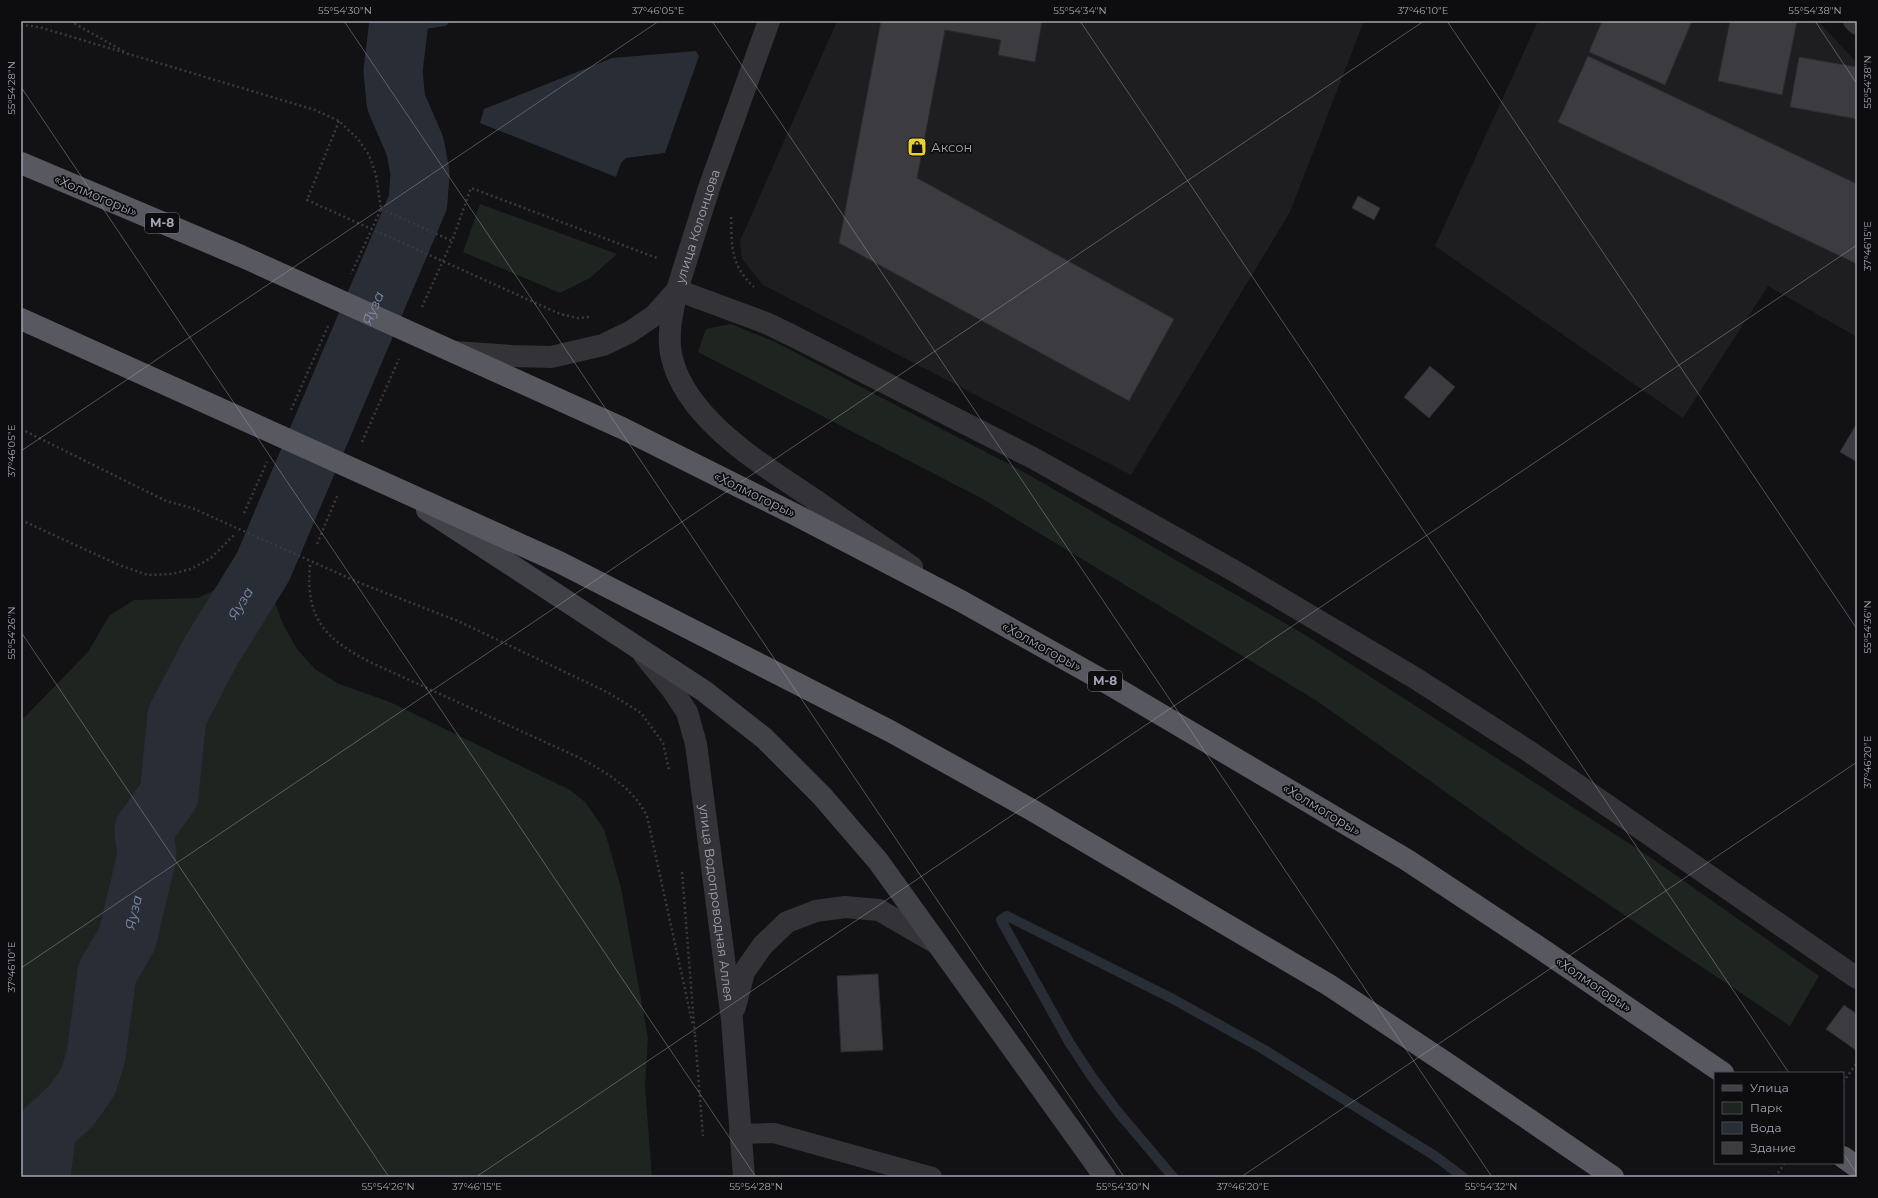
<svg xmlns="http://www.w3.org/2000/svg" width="1878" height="1198" font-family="Montserrat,sans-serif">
	<rect width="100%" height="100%" fill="#121113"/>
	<g fill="#1e1e20">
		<path d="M837 21H1364L1290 212 1131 475 763 285 742 259 740 241Z"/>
		<path d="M1538 21H1818L1857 63V337L1768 286 1683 418 1435 246Z"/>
	</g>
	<g fill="#1e2520">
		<path d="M480 204 617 254 590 278 560 293 463 252Z"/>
		<path d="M731 324 775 342 1024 472 1307 636 1647 855 1819 976 1790 1026 1529 851 1317 701 981 498 698 352 706 329Z"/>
		<path d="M263 567 282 622 297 649 315 669 339 684 390 702 570 790 585 802 604 829 621 888 648 1038 645 1087 652 1177H21V721L88 652 109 616 134 600 198 598Z"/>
	</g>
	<path fill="#292d36" d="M696 51 699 56 665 153 626 158 621 163 616 177 480 123 484 109 612 58Z"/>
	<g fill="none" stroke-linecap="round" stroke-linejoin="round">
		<g stroke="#292d36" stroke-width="10">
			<path d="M398 28 444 21"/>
			<path d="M1173 1177 1118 1112 1092 1077 1069 1042 1001 920 1007 916 1173 999 1263 1049 1435 1156 1463 1177"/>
		</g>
		<path stroke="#292d36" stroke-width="59" id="s1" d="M41 1177 47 1128 71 1106 88 1082 96 1056 107 973 127 939 147 856 144 830 169 795 177 716 211 651 263 567 418 202 420 173 415 146 396 102 393 71 399 21"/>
	</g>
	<g fill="#3c3b40" stroke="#2c2b2f">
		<path d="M881 21H1042L1035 62 998 55 1001 40 945 30 917 178 1174 319 1129 401 839 243Z"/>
		<path d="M1602 21H1692L1665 85 1589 52Z"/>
		<path d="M1730 21H1797L1782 95 1718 81Z"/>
		<path d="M1588 56 1857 184V264L1558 122Z"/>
		<path d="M1799 57 1857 67V119L1790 107Z"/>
		<path d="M1358 196 1380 208 1374 220 1352 208Z"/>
		<path d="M1430 366 1455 387 1429 418 1404 397Z"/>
		<path d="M1857 423V462L1840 452Z"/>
		<path d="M878 974 883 1050 841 1052 837 976Z"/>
		<path d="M1844 1005 1857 1014V1051L1826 1029Z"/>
	</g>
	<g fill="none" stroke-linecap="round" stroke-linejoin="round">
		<g stroke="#39393f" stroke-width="2.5" stroke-dasharray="2 3" stroke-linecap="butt">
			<path d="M70 21 125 52"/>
			<path d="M21 25 39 27 315 110 339 121 358 139 369 155 376 175 381 209 351 274"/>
			<path d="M339 121 307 200 560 314 578 318 590 317"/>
			<path d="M381 209 452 241"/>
			<path d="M731 217C732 247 730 264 754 287"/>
			<path d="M422 307 452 241 471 188 657 258"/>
			<path d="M291 410 328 326"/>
			<path d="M21 429 166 501 192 508 360 583 458 621 609 693 641 713 663 743 669 770"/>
			<path d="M362 442 399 359"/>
			<path d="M244 513 267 462"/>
			<path d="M21 520 119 565 148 575 172 574 191 569 211 558 235 534"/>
			<path d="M317 544 338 494"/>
			<path d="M310 565C305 619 326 640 372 663L580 758C607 773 632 787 647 816L693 1026"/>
			<path d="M682 872 695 1036"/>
			<path d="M695 1035 703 1136"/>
			<path d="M1843 1082 1857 1063"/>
			<path d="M1775 1177 1785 1163"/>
		</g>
		<g stroke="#333338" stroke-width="20">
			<path d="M1853 21 1857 25"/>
			<path d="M739 1134 774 1133 932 1177"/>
		</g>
		<path stroke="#333338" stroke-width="22" d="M677 290 766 323 791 335 1033 458 1231 569 1415 678 1530 752 1857 978"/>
		<g stroke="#333338" stroke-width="22">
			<path d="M677 290C673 311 667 332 671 354 684 419 763 465 815 500 847 523 880 545 912 567"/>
			<path id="s2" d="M455 352 512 356 551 357 603 345 630 332 655 315 677 290 709 188 769 21"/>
			<path id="s3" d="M644 655 671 688 687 712 696 744 732 1020 744 1177"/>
			<path d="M735 1007 744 972 763 945 787 922 816 911 845 907 879 910 936 943"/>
		</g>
		<path stroke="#414148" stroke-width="22" d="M427 510 704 691 764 738 822 796 878 861 1105 1177"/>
		<g stroke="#575860" stroke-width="22">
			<path d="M21 163 241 256 622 428 794 514 961 601 1104 681 1407 860 1537 946 1723 1073"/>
			<path d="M21 319 559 562 890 731 1032 810 1329 985 1455 1069 1613 1177"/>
			<path d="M1843 1157 1857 1167"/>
		</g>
	</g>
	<path fill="none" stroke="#a3a5b3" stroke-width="1" stroke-opacity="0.45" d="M344 21 1124 1177M712 21 1492 1177M1080 21 1789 1073M1447 21 1857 629M1815 21 1857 84M21 87 756 1177M21 451 659 21M21 632 389 1177M21 968 1424 21M1843 1153 1857 1174M476 1177 1857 245M1241 1177 1857 762"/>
	<defs>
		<symbol id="shop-square" viewBox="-11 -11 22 22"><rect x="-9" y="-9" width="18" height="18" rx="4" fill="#e9d033" stroke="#0d0c0e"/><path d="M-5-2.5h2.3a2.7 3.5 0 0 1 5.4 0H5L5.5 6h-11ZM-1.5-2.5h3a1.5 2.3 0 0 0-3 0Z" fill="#111"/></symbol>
	</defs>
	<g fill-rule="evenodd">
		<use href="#shop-square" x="906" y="136" width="22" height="22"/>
	</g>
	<g text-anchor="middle" stroke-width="3.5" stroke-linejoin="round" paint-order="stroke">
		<g fill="#0d0c0e" stroke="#767782" stroke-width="1">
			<rect x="145" y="213" width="34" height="20" rx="3"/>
			<rect x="1088" y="671" width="34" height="20" rx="3"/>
		</g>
		<g font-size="12" font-weight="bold" fill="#a3a5b3">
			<text x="162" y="227">М-8</text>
			<text x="1105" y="685">М-8</text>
		</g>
		<g font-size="13" fill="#a3a5b3" stroke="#0d0c0e" text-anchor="start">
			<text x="931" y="152">Аксон</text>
		</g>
		<g font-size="13" fill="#a3a5b3" stroke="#0d0c0e">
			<text transform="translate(96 195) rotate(23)" y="5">«Холмогоры»</text>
			<text dy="5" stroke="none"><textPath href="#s2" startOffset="310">улица Колонцова</textPath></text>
			<text transform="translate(755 494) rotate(26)" y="5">«Холмогоры»</text>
			<text transform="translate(1042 646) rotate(29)" y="5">«Холмогоры»</text>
			<text transform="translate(1322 809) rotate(31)" y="5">«Холмогоры»</text>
			<text dy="5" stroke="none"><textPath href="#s3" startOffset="265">улица Водопроводная Аллея</textPath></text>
			<text transform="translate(1594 984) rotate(34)" y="5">«Холмогоры»</text>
		</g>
		<g font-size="14" font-style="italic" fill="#7b8cad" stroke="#0d0c0e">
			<text dy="5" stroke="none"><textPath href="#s1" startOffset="949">Яуза</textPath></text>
			<text dy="5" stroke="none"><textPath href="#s1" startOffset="625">Яуза</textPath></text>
			<text dy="5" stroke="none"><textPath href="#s1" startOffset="289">Яуза</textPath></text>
		</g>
	</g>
	<rect width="1878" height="1198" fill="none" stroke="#0d0c0e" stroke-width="44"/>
	<rect x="1714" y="1072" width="130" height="92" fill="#0d0c0e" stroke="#494950"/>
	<rect x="1722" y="1085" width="20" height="6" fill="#414148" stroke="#494950"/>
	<text x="1750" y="1092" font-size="12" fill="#a3a5b3">Улица</text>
	<rect x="1722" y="1102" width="20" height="12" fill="#1e2520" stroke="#494950"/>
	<text x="1750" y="1112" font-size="12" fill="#a3a5b3">Парк</text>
	<rect x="1722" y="1122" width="20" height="12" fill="#292d36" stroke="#494950"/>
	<text x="1750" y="1132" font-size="12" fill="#a3a5b3">Вода</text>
	<rect x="1722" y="1142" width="20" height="12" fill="#3c3b40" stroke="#494950"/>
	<text x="1750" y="1152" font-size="12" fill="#a3a5b3">Здание</text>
	<rect x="22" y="22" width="1834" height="1154" fill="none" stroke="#a3a5b3" stroke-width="1.5"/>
	<g font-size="10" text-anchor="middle" fill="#a3a5b3">
		<text x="345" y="14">55°54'30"N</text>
		<text x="658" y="14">37°46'05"E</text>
		<text x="1080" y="14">55°54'34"N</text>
		<text x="1423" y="14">37°46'10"E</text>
		<text x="1815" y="14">55°54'38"N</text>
		<text transform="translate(1867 82) rotate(-90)" y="4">55°54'38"N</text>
		<text transform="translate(11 88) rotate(-90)" y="4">55°54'28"N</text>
		<text transform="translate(1867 246) rotate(-90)" y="4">37°46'15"E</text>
		<text transform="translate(11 451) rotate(-90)" y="4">37°46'05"E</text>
		<text transform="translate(1867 627) rotate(-90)" y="4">55°54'36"N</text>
		<text transform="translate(11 633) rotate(-90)" y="4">55°54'26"N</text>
		<text transform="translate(1867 762) rotate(-90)" y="4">37°46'20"E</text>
		<text transform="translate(11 967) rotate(-90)" y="4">37°46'10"E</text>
		<text x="388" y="1190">55°54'26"N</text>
		<text x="477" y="1190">37°46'15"E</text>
		<text x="756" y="1190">55°54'28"N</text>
		<text x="1123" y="1190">55°54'30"N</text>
		<text x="1243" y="1190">37°46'20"E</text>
		<text x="1491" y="1190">55°54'32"N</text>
	</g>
</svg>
